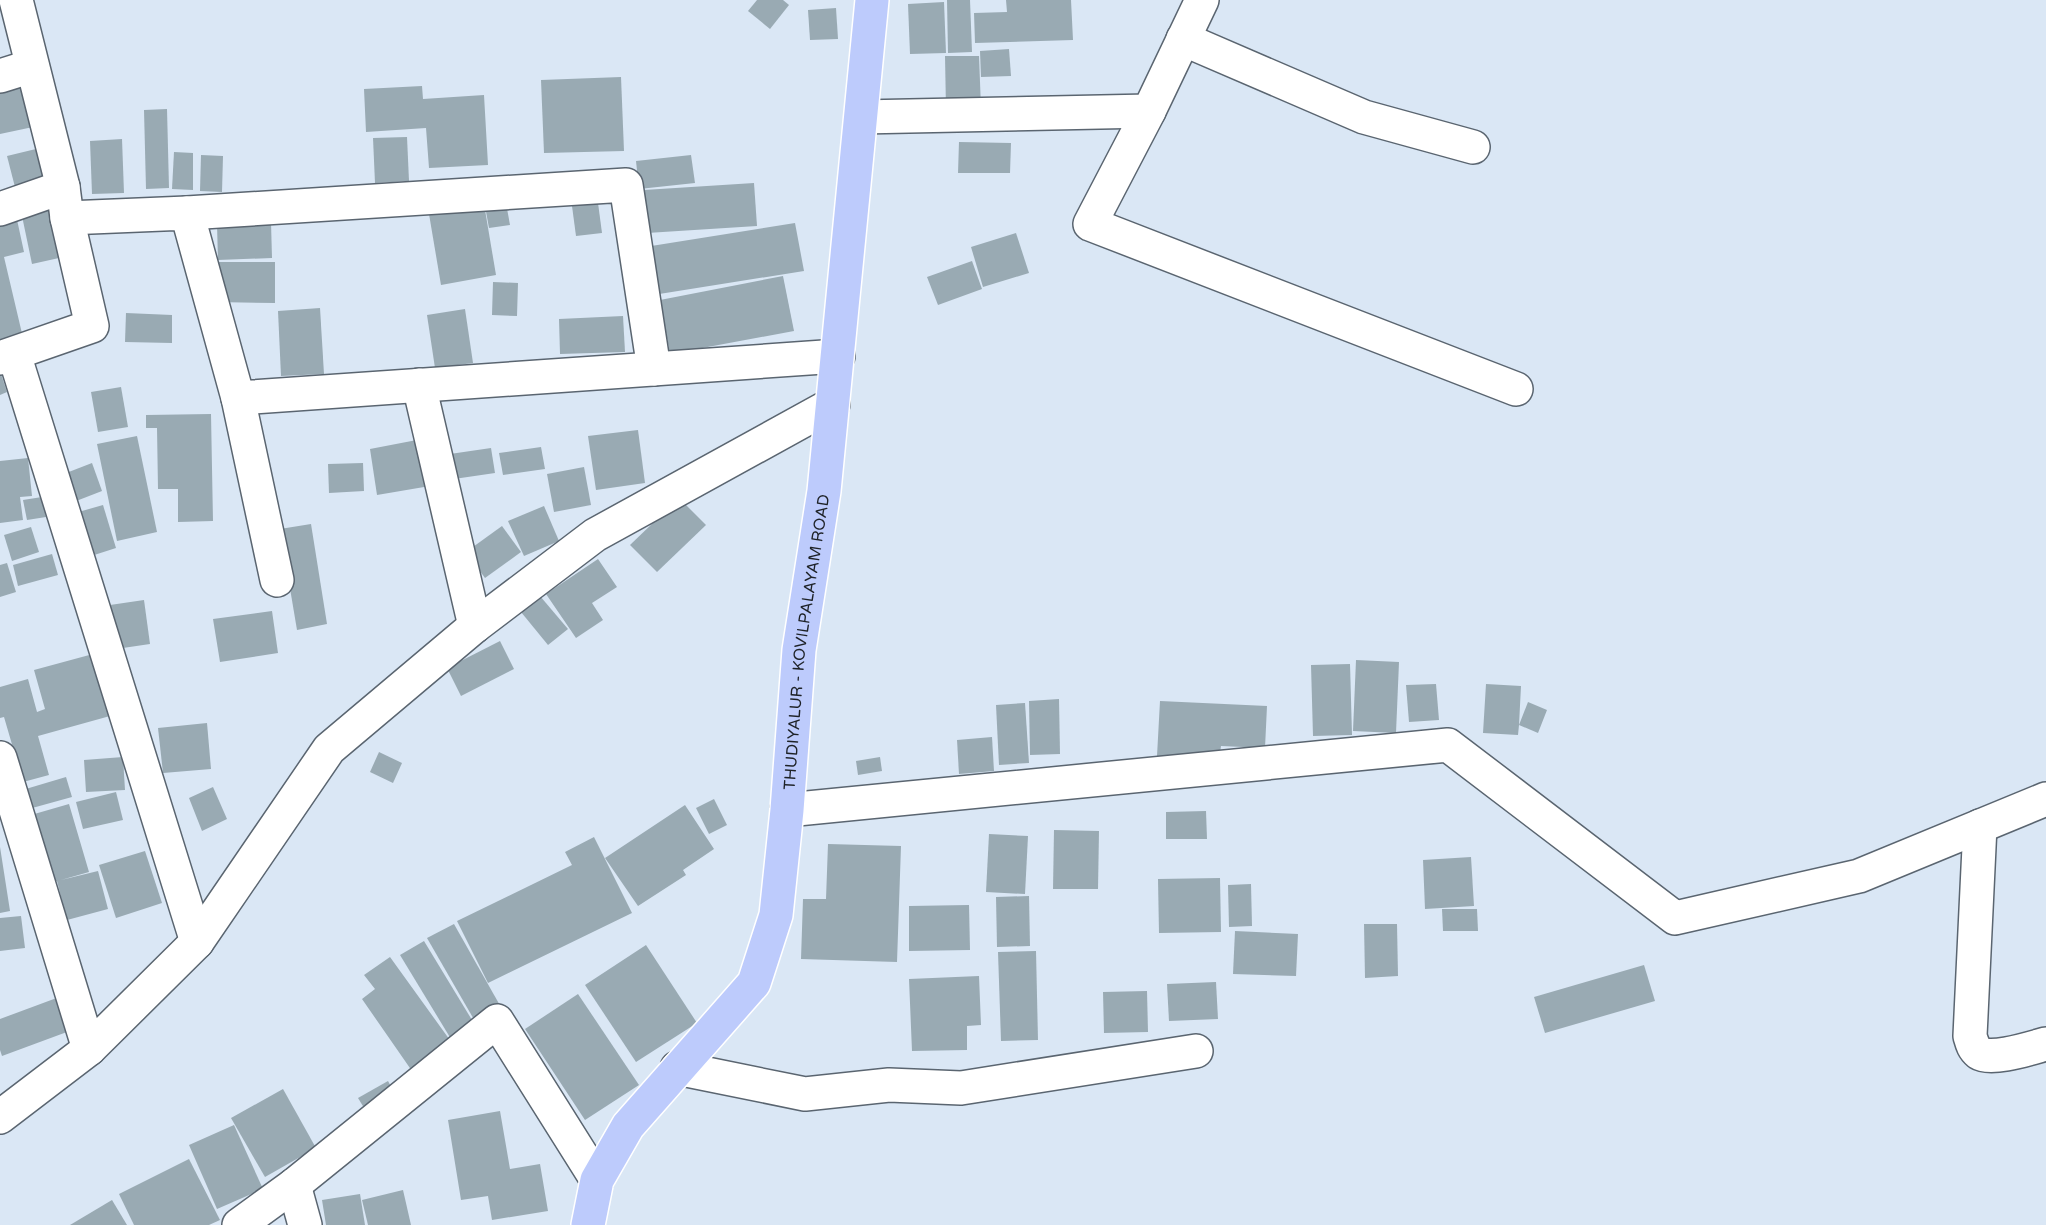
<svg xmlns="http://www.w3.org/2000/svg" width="2046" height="1225" font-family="'Varela Round',sans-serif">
	<rect width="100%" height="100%" fill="#dae7f5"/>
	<g fill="#99aab3">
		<path d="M757 0H783L789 5 770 29 748 11Z"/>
		<path d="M947 0H970L972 52 948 53Z"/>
		<path d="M1006 0H1071L1073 40 975 43 974 13 1007 12Z"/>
		<path d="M944 2 946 53 910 54 908 4Z"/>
		<path d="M836 8 838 39 810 40 808 10Z"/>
		<path d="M1009 49 1011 76 981 77 980 51Z"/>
		<path d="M945 56H979L981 108 946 109Z"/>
		<path d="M621 77 624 151 544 153 541 80Z"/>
		<path d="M24 86 33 127 0 134V91Z"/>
		<path d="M422 86 423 99 484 95 488 165 429 168 426 128 366 132 364 89Z"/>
		<path d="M167 109 169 188 146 189 144 110Z"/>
		<path d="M407 137 409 181 375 183 373 138Z"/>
		<path d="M122 139 124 193 92 194 90 141Z"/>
		<path d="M959 142 1011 143 1010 173H958Z"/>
		<path d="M40 148 49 183 16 191 7 156Z"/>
		<path d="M174 152 193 153V190L172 189Z"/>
		<path d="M201 155 223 156 222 192 200 191Z"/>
		<path d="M691 155 695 183 639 189 636 161Z"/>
		<path d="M754 183 757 226 647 233 644 190Z"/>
		<path d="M506 203 510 225 489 228 485 206Z"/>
		<path d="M598 203 602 233 576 236 572 206Z"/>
		<path d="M484 204 496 275 441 285 429 214Z"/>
		<path d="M58 208 68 256 32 264 22 216Z"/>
		<path d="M16 215 24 252 4 257 24 342 0 348V219Z"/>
		<path d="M271 222 272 258 218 260 217 224Z"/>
		<path d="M795 223 804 271 653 295 645 247Z"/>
		<path d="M1016 233 1029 273 983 287 971 247Z"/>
		<path d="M972 261 982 289 938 305 927 277Z"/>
		<path d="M216 262H275V303L215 302Z"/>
		<path d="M783 276 794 331 670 354 660 300Z"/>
		<path d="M493 282 518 283 517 316 492 315Z"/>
		<path d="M320 308 324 374 281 376 278 311Z"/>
		<path d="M465 309 473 363 435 368 427 315Z"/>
		<path d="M126 313 172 315V343L125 342Z"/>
		<path d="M623 316 625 352 560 354 559 319Z"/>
		<path d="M0 371 7 392 0 395Z"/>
		<path d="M121 387 128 427 98 432 91 392Z"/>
		<path d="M211 414 213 521 178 522V489H158L157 428H146V415Z"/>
		<path d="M638 430 645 483 596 490 588 436Z"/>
		<path d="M137 436 157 532 117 541 97 444Z"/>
		<path d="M422 439 430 486 377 495 370 449Z"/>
		<path d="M541 447 545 469 503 475 499 453Z"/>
		<path d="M491 448 495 473 454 479 450 454Z"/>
		<path d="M28 458 32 496 20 497 23 520 0 523V461Z"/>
		<path d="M92 463 102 491 71 503 61 475Z"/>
		<path d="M363 463 364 491 329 493 328 464Z"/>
		<path d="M584 467 591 505 554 512 547 474Z"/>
		<path d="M42 497 46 517 27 520 23 500Z"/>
		<path d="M679 498 706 525 657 572 630 545Z"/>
		<path d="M103 505 116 548 88 557 75 513Z"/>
		<path d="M544 506 559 541 524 556 508 521Z"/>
		<path d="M311 524 327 624 297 630 280 529Z"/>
		<path d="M502 526 521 552 485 578 466 552Z"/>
		<path d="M31 527 39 552 12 561 4 535Z"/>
		<path d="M52 554 58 575 18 586 13 565Z"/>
		<path d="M598 559 617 587 592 603 603 620 576 638 546 594Z"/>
		<path d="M7 563 16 592 0 597V565Z"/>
		<path d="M540 596 568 629 548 645 521 612Z"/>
		<path d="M144 600 150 644 116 649 110 605Z"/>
		<path d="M272 611 278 653 220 662 213 619Z"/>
		<path d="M500 641 514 669 461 696 447 668Z"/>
		<path d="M93 654 110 716 38 736 49 775 23 782 4 717 0 718V687L28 679 37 712 45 709 34 670Z"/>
		<path d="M1356 660 1399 662 1396 733 1353 731Z"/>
		<path d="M1350 664 1352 735 1313 736 1311 665Z"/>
		<path d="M1436 684 1439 720 1409 722 1406 685Z"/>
		<path d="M1486 684 1521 686 1519 725 1528 702 1547 710 1538 733 1519 725 1518 735 1483 733Z"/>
		<path d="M1059 699 1060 754 1030 755 1029 701Z"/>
		<path d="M1160 701 1267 706 1265 748 1221 746 1219 760 1157 756Z"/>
		<path d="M1025 703 1029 763 999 765 996 705Z"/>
		<path d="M207 723 211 769 163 773 158 728Z"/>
		<path d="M992 737 994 771 959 774 957 740Z"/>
		<path d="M379 752 402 763 393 783 370 772Z"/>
		<path d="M123 757 125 790 86 792 84 760Z"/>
		<path d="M880 757 882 771 858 775 856 761Z"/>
		<path d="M66 777 72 797 25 810 19 791Z"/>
		<path d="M213 787 227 819 202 831 189 798Z"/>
		<path d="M116 792 123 820 83 829 76 802Z"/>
		<path d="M714 799 727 825 709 834 696 808Z"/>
		<path d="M69 804 89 872 61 880 98 871 108 909 67 920 57 881 45 885 24 817Z"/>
		<path d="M685 805 714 849 683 870 686 875 638 906 605 858Z"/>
		<path d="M1206 811 1207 839H1166V812Z"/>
		<path d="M1054 830 1099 831 1098 889H1053Z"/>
		<path d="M989 834 1028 836 1025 894 986 892Z"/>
		<path d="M594 837 632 913 488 983 457 921 572 865 565 852Z"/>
		<path d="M828 844 901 846 897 962 801 959 803 899H826Z"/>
		<path d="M0 847 10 911 0 913Z"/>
		<path d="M145 851 162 903 116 918 99 865Z"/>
		<path d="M1471 857 1474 906 1425 909 1423 860Z"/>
		<path d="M1220 878 1221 932 1159 933 1158 879Z"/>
		<path d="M1251 884 1252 926 1229 927 1228 885Z"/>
		<path d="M1029 896 1030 946 997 947 996 897Z"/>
		<path d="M969 905 970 950 909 951V906Z"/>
		<path d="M1442 909H1477L1478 931H1443Z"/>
		<path d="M21 916 25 948 0 951V918Z"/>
		<path d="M454 924 502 1009 476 1023 427 938Z"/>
		<path d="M1364 924H1397L1398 976 1365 978Z"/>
		<path d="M1235 931 1298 934 1296 976 1233 974Z"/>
		<path d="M424 941 475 1025 451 1039 400 955Z"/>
		<path d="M646 945 697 1023 636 1062 585 985Z"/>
		<path d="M1036 951 1038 1040 1001 1041 998 952Z"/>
		<path d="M390 957 452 1043 412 1071 362 999 375 989 364 975Z"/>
		<path d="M1644 965 1655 1001 1545 1033 1534 997Z"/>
		<path d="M979 976 981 1025 967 1026V1050L912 1051 909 979Z"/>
		<path d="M1216 982 1218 1019 1169 1021 1167 984Z"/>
		<path d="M1147 991 1148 1032 1104 1033 1103 992Z"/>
		<path d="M578 994 639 1085 585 1120 525 1029Z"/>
		<path d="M62 996 75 1029 2 1056 0 1050V1019Z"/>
		<path d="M388 1081 395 1094 366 1111 358 1098Z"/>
		<path d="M283 1089 316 1148 265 1177 231 1118Z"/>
		<path d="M500 1111 510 1169 540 1164 548 1211 492 1220 488 1196 461 1200 448 1120Z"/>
		<path d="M234 1125 263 1189 217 1209 189 1145Z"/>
		<path d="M189 1159 220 1220 209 1225H134L119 1194Z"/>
		<path d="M403 1190 411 1225H368L362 1200Z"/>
		<path d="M360 1194 365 1225H326L322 1200Z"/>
		<path d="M112 1200 127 1225H70Z"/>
	</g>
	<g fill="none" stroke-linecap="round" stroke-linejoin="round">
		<defs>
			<g id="minor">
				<path d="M1183 39 1364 117 1473 147"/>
				<path d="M0 76 32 66"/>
				<path d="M1149 111 1090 224 1516 389"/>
				<path d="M861 117 1149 111 1202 0"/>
				<path d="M0 209 63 187"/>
				<path d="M187 213 626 185 654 369"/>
				<path d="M67 218 187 213 238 398 838 356"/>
				<path d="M14 354 197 942"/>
				<path d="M0 358 92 326 67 218 63 187 16 0"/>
				<path d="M419 385 475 626"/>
				<path d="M238 398 277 580"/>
				<path d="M0 758 89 1049 197 942 329 749 475 626 595 535 833 404"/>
				<path d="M787 810 1448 745 1675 918 1859 876 2046 799"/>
				<path d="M1980 826 1970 1036C1972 1043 1973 1048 1979 1053 1991 1061 2031 1048 2046 1044"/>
				<path d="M677 1068 805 1094 889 1085 961 1088 1196 1051"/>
				<path d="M0 1117 89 1049"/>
				<path d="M294 1185 305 1225"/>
				<path d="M239 1225 294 1185 497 1021 597 1180"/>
			</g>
			<g id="major">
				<path id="s1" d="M588 1225 597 1180 628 1126 754 983 776 915 787 810 799 650 824 491 872 0"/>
			</g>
		</defs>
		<use href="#minor" stroke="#5a6570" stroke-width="36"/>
		<use href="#major" stroke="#fff" stroke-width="36"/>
		<use href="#minor" stroke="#fff" stroke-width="33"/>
		<use href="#major" stroke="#bdcbfc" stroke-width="33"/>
	</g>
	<g text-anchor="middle" stroke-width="4.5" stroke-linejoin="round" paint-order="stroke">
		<g font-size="16" fill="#1e2227" stroke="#ecf4fc">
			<text dy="6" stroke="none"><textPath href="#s1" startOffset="645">THUDIYALUR - KOVILPALAYAM ROAD</textPath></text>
		</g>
	</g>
</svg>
